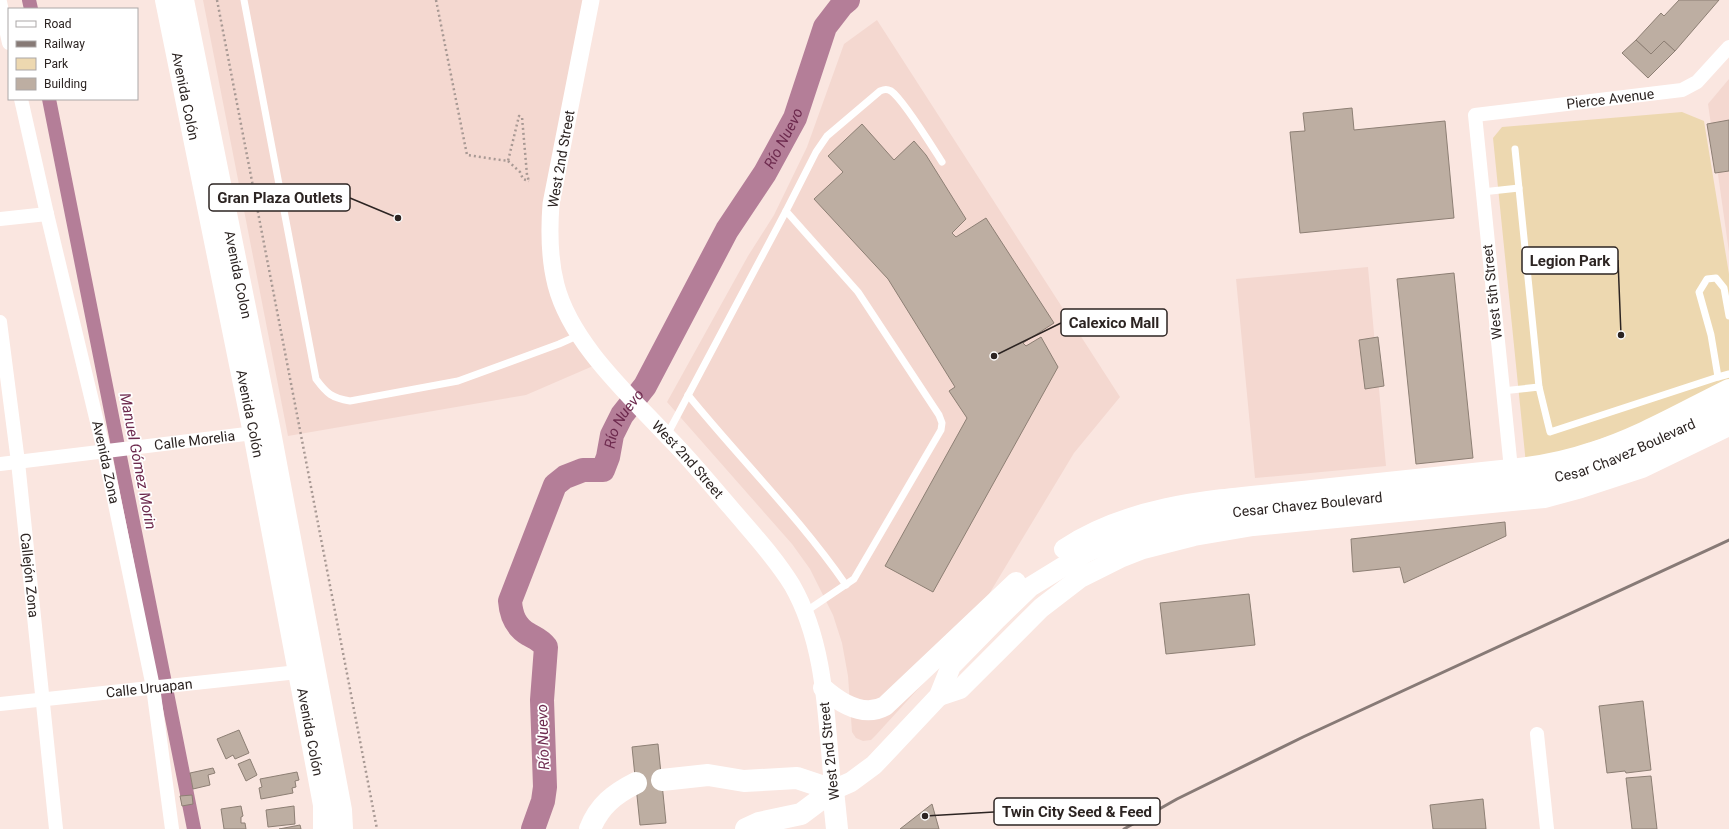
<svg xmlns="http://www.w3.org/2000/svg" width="1729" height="829" font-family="Roboto,sans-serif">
	<rect width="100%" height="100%" fill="#fae6e0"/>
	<g fill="#f4d8d0">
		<path d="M203 0H591L551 204 556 286 600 363 526 395 288 436Z"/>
		<path d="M877 20 1120 397 1074 453 959 644 876 735 871 740 863 741 856 738 852 732 848 676 842 643 833 615 810 569 792 544 667 402 748 256 774 215 807 147 844 44Z"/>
		<path d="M1729 79V252L1708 104Z"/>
		<path d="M1368 267 1386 466 1255 478 1236 279Z"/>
	</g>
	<path fill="#edd8b0" d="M1682 112 1704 121 1729 274V396L1526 464 1493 138 1502 127Z"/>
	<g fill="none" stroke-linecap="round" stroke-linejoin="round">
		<g stroke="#b47e98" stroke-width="14">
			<path d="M29 0 31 9"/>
			<path d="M49 99 194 829"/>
		</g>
		<path stroke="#b47e98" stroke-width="24" id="s1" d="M533 829 543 801 545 787 542 700 546 647C541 640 535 638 528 634 515 626 511 615 510 601L555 485 565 477 583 470H603L608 457 612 435 622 415 645 386 727 230 765 173 795 118 825 27 842 5 848 0"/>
	</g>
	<g fill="#bdaea2" stroke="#8d7f74">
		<path d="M1679 0H1719L1675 51 1664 41 1651 54 1636 40 1661 13 1664 16Z"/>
		<path d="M1636 40 1651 54 1664 41 1675 51 1648 78 1622 53Z"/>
		<path d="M1352 108 1354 130 1445 121 1454 218 1300 233 1290 132 1305 131 1303 113Z"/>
		<path d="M1729 120V171L1715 173 1707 124Z"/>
		<path d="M862 124 894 160 914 141 926 155 966 219 952 233 956 237 986 218 1054 323 1023 343 1026 346 1041 337 1058 367 933 592 885 566 967 418 949 391 955 387 888 279 814 199 843 172 828 156Z"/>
		<path d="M1454 273 1473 458 1416 464 1397 279Z"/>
		<path d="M1378 337 1384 386 1365 389 1359 340Z"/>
		<path d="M1505 522 1506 536 1404 583 1400 567 1353 572 1351 539Z"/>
		<path d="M1249 594 1255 645 1166 654 1160 603Z"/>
		<path d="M1643 701 1651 770 1626 773 1625 771 1607 773 1599 706Z"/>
		<path d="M239 730 249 753 235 759 233 755 226 759 217 739Z"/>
		<path d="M658 744 666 823 640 825 632 747Z"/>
		<path d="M250 759 257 775 246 781 238 764Z"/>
		<path d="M213 768 215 773 208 775 210 785 193 789 190 773Z"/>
		<path d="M297 772 299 780 295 781 296 787 292 788 293 793 261 799 259 788 262 787 260 779Z"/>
		<path d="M1651 776 1657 829H1632L1626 778Z"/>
		<path d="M192 795 193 804 182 806 180 796Z"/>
		<path d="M1483 799 1486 829H1433L1430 805Z"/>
		<path d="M932 804 939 829H900Z"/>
		<path d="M241 806 243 816 241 817V823H245L246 829H224L221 809Z"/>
		<path d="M294 806 295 824 268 827 266 810Z"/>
		<path d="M300 825 301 829H279Z"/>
	</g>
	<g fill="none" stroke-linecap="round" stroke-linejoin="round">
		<g stroke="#a89994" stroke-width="2.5" stroke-dasharray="2 3" stroke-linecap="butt">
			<path d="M217 0 377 829"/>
			<path d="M436 0 467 155 508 161 519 116 522 117 527 175 529 181"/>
			<path d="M508 161 520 172 523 179 529 181"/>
		</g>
		<g stroke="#fff" stroke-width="7">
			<path d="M244 0 316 379C327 394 332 398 350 401L458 381 559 344 579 335"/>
			<path d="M1515 149 1539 387"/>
			<path d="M1482 192 1519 188"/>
			<path d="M786 211 858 292 939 415 942 423 941 430 854 579 805 612"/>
			<path d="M1718 377 1729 374"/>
			<path d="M1502 391 1539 387 1550 432 1718 377 1711 335 1699 292 1707 279 1716 278 1724 288 1729 316"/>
			<path d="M688 395C740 459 799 517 846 585"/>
			<path d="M667 435 786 211 816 152 827 136 880 91C885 89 887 89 891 91 903 99 933 148 942 162"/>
		</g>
		<g stroke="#fff" stroke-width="14">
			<path d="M0 2 9 43"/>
			<path id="s2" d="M21 99 47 214 104 451 153 687 172 829"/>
			<path d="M0 219 47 214"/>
			<path id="s3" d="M0 322 18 462 56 829"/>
			<path id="s4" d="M0 464 262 432"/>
			<path id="s5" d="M1511 469 1475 115 1682 90 1697 82 1729 47"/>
			<path id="s6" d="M0 704 298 672"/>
			<path d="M1537 734 1547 829"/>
		</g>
		<path stroke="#fff" stroke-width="17" id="s7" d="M591 0 551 204C549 231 549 258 556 285 571 343 628 394 668 437 690 459 710 484 731 508 752 533 775 557 792 585 827 646 826 722 833 790"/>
		<g stroke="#fff" stroke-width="20">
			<path d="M1064 549C1136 501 1228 499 1312 490 1378 483 1445 476 1511 469 1539 466 1566 461 1592 452 1640 437 1684 411 1729 389"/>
			<path d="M823 688C840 703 863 718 885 706L1016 582"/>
			<path d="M939 696 960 689 1041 608 1080 578 1120 558 1143 549 1194 536 1253 526 1544 498 1581 488 1642 468 1729 426"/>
			<path id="s8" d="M833 790 851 782 874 765 939 696 951 666 997 619 1030 587 1087 552 1126 535 1170 523 1216 514 1521 483 1577 473 1612 460 1729 407"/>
		</g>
		<g stroke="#fff" stroke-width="22">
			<path id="s9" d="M166 0 254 433 324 805V829"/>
			<path id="s10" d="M183 0 270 432 341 810 342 829"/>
		</g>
		<g stroke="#fff" stroke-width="22">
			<path d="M662 780 708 775 744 781 797 778 833 790"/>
			<path d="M833 790 837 829"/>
			<path d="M590 829C599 806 614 794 636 783"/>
			<path d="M746 829 759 823 801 814 833 790"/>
		</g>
		<path stroke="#877a76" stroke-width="3" d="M1124 829 1177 799 1303 737 1729 540"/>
	</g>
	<g text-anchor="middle" stroke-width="3.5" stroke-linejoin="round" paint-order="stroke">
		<g font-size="14" fill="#2c2422" stroke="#fff">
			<text dy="5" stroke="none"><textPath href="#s9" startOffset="98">Avenida Colón</textPath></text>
			<text dy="5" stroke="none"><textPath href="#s5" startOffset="492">Pierce Avenue</textPath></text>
			<text transform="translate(561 159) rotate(-80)" y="5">West 2nd Street</text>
			<text dy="5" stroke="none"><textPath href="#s10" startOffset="280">Avenida Colon</textPath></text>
			<text transform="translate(1492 292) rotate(-96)" y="5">West 5th Street</text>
			<text dy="5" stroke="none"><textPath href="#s9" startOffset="422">Avenida Colón</textPath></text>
			<text dy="5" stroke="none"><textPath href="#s4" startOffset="196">Calle Morelia</textPath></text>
			<text dy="5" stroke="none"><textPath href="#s8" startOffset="905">Cesar Chavez Boulevard</textPath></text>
			<text dy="5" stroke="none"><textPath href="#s7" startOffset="510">West 2nd Street</textPath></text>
			<text dy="5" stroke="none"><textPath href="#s2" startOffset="373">Avenida Zona</textPath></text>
			<text dy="5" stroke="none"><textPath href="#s8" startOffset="581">Cesar Chavez Boulevard</textPath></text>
			<text dy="5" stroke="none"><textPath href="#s3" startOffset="255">Callejón Zona</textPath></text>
			<text dy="5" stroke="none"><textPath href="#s6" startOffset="150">Calle Uruapan</textPath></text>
			<text dy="5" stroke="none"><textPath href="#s9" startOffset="746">Avenida Colón</textPath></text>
			<text transform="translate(829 751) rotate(-96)" y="5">West 2nd Street</text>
		</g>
		<g font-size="15" font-style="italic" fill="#6d2a4e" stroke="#fff">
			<text dy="5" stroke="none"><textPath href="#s1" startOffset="802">Río Nuevo</textPath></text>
			<text dy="5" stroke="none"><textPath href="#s1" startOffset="478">Río Nuevo</textPath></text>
			<text transform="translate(138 461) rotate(79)" y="5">Manuel Gómez Morin</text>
			<text transform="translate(543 737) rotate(-92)" y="5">Río Nuevo</text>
		</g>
	</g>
	<path fill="none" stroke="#2c2422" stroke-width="1.5" d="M398 218L350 198M1621 335L1618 260M994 356L1061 323M925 816L994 812"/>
	<g fill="#2c2422" stroke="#fff" stroke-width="1.5">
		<circle cx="398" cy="218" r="4"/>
		<circle cx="1621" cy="335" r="4"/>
		<circle cx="994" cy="356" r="4"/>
		<circle cx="925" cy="816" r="4"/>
	</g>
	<g fill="#fff" stroke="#2c2422" stroke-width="1.5">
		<rect x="209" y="184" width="141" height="27" rx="4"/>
		<rect x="1522" y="247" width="96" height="27" rx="4"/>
		<rect x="1061" y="309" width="106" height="27" rx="4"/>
		<rect x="994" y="798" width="166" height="27" rx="4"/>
	</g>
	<g font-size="15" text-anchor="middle" font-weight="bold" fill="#2c2422">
		<text x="280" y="203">Gran Plaza Outlets</text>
		<text x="1570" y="266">Legion Park</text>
		<text x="1114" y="328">Calexico Mall</text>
		<text x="1077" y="817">Twin City Seed &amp; Feed</text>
	</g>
	<rect x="8" y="8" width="130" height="92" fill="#ffffff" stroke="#aba7a7"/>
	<rect x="16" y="21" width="20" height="6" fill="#ffffff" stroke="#aba7a7"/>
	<text x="44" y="28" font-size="12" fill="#2c2422">Road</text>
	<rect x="16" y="41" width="20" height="6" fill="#877a76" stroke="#aba7a7"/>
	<text x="44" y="48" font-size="12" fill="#2c2422">Railway</text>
	<rect x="16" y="58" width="20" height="12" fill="#edd8b0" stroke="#aba7a7"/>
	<text x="44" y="68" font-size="12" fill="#2c2422">Park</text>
	<rect x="16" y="78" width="20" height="12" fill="#bdaea2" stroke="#aba7a7"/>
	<text x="44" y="88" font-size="12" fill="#2c2422">Building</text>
</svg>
